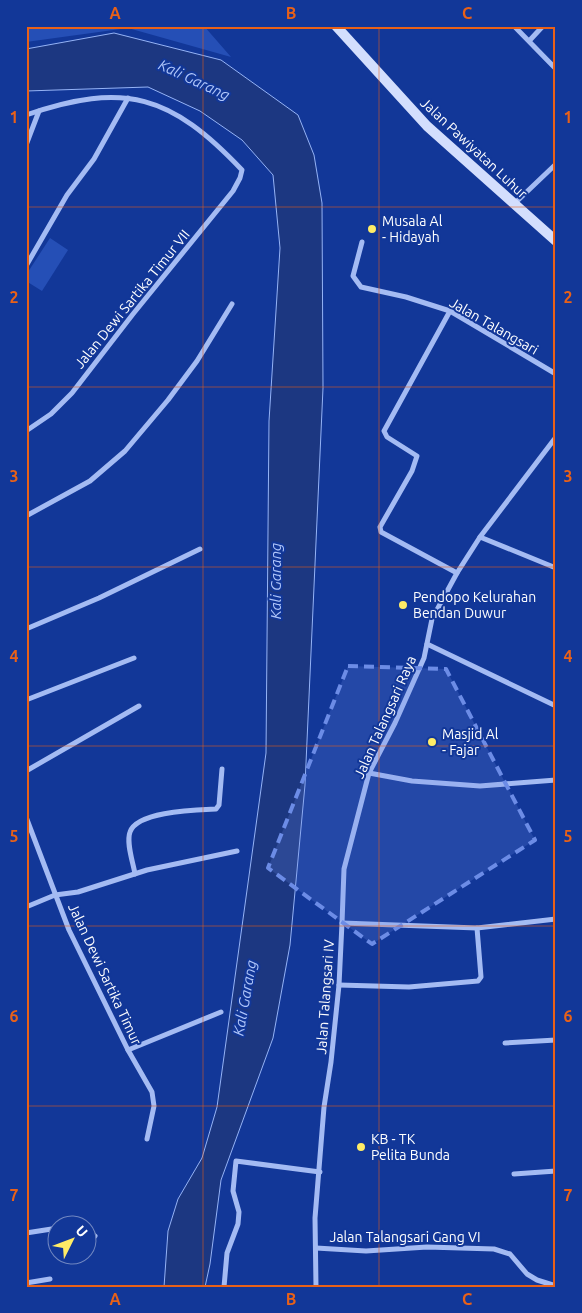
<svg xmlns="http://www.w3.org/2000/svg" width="582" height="1313" font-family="Ubuntu,sans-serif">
	<rect width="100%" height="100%" fill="#123798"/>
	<g fill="#254fb6">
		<path d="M26 26H204L231 57 128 28 26 42Z"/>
		<path d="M50 238 68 250 42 291 26 281V275Z"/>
	</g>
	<path fill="#1c3781" stroke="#95b3f6" d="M114 33 221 60 298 115 314 155 322 203 323 388 305 785 290 945 273 1038 221 1180 210 1264 205 1287H164L168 1231 178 1199 202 1158 217 1107 266 753 269 421 280 248 273 175 242 140 200 111 148 87 26 91V49Z"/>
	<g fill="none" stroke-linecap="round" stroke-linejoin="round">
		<g stroke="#a4bbf3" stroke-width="5">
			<path d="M514 26 556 69"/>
			<path d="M530 40 543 26"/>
			<path d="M26 115C125 81 171 95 242 170L240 178 233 191 133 314 72 393 51 414 26 431"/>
			<path d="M26 145 39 111"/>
			<path d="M514 204 556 164"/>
			<path d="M362 242 353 276 361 287 406 297 450 311 556 374"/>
			<path d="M26 266 67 195 94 159 128 98"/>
			<path d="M450 311 384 431 387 437 417 456 412 471 380 527 381 532 457 573"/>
			<path d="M26 516 90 481 125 451 168 400 197 361 232 304"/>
			<path d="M480 537 556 568"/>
			<path d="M26 629 99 598 200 549"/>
			<path d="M427 644 556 706"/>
			<path d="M26 700 134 658"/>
			<path d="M26 771 139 706"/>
			<path d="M369 773 412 781 480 786 556 780"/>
			<path d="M26 817 69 930 128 1050 152 1092 154 1106 147 1139"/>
			<path d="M135 874C133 862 126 843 130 832 137 811 197 810 216 809L219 805 222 769"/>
			<path d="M26 907 55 895 78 892 147 870 237 851"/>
			<path d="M342 923 344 869 369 773 395 723 424 658 432 619 457 573 480 537 556 437"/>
			<path d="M339 985 409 987 478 981 481 977 477 928"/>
			<path d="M505 1043 556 1040"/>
			<path d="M128 1050 221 1012"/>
			<path d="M514 1174 556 1171"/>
			<path d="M88 1231 95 1236"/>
			<path d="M26 1233 58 1228"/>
			<path d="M316 1248 366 1251 427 1247 494 1249 510 1254 527 1274 537 1280 556 1286"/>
			<path d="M26 1283 50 1279"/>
			<path d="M224 1287 227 1253 238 1224 239 1212 233 1191 236 1161 320 1172"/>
			<path d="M316 1287 315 1218 324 1107 331 1062 339 985 342 923 477 928 556 919"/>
		</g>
		<path stroke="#d3defd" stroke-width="10" d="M336 26 427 126 556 241"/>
	</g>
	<path fill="#6c8ce6" fill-opacity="0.2" stroke="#6c8ce6" stroke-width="4" stroke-dasharray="10 6" stroke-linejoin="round" d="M348 666 446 669 535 840 372 944 268 868Z"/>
	<path fill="none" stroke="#e96118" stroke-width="1" stroke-opacity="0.55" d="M203 26V1287M379 26V1287M26 207H556M26 387H556M26 567H556M26 746H556M26 926H556M26 1106H556"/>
	<g fill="#ffec66" stroke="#123798" stroke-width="2">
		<circle cx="372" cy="229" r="5"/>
		<circle cx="403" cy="605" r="5"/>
		<circle cx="432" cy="742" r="5"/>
		<circle cx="361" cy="1147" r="5"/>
	</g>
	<g text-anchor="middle" stroke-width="4" stroke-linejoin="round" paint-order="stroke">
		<g font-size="14" fill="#fff" stroke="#123798">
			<text transform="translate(474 148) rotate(43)" y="5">Jalan Pawiyatan Luhur</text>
			<text transform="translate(132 299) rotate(-51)" y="5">Jalan Dewi Sartika Timur VII</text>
			<text transform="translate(494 326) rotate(30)" y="5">Jalan Talangsari</text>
			<text transform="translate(385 717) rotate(-66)" y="5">Jalan Talangsari Raya</text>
			<text transform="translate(105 974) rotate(65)" y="5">Jalan Dewi Sartika Timur</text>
			<text transform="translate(325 997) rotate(-86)" y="5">Jalan Talangsari IV</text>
			<text x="405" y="1242">Jalan Talangsari Gang VI</text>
		</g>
		<g font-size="14" fill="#fff" stroke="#123798" text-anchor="start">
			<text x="382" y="226">Musala Al<tspan x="382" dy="16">- Hidayah</tspan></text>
			<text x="413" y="602">Pendopo Kelurahan<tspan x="413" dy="16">Bendan Duwur</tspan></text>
			<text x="442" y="739">Masjid Al<tspan x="442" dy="16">- Fajar</tspan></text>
			<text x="371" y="1144">KB - TK<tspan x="371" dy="16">Pelita Bunda</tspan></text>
		</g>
		<g font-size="15" font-style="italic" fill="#b0c6fa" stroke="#123798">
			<text transform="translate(194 80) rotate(25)" y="5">Kali Garang</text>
			<text transform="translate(276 581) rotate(-90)" y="5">Kali Garang</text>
			<text transform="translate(245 998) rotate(-80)" y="5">Kali Garang</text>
		</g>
	</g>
	<rect width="582" height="1313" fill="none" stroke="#123798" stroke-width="55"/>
	<g transform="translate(72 1240) rotate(48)"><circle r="24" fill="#123798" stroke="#7187c1"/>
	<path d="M0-4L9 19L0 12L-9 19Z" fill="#ffec66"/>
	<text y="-8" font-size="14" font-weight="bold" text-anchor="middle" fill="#ffffff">U</text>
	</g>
	<rect x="28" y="28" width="526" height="1258" fill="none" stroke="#e96118" stroke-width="2"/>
	<g font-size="16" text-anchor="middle" font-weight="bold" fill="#e96118">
		<text x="115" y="19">A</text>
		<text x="291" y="19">B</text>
		<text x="467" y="19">C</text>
		<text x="14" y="123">1</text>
		<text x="568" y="123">1</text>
		<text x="14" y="303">2</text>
		<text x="568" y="303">2</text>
		<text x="14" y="482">3</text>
		<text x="568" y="482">3</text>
		<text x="14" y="662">4</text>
		<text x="568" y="662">4</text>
		<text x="14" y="842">5</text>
		<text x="568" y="842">5</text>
		<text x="14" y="1022">6</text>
		<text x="568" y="1022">6</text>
		<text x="14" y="1201">7</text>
		<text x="568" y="1201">7</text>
		<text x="115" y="1305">A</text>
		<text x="291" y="1305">B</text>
		<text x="467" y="1305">C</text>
	</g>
</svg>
